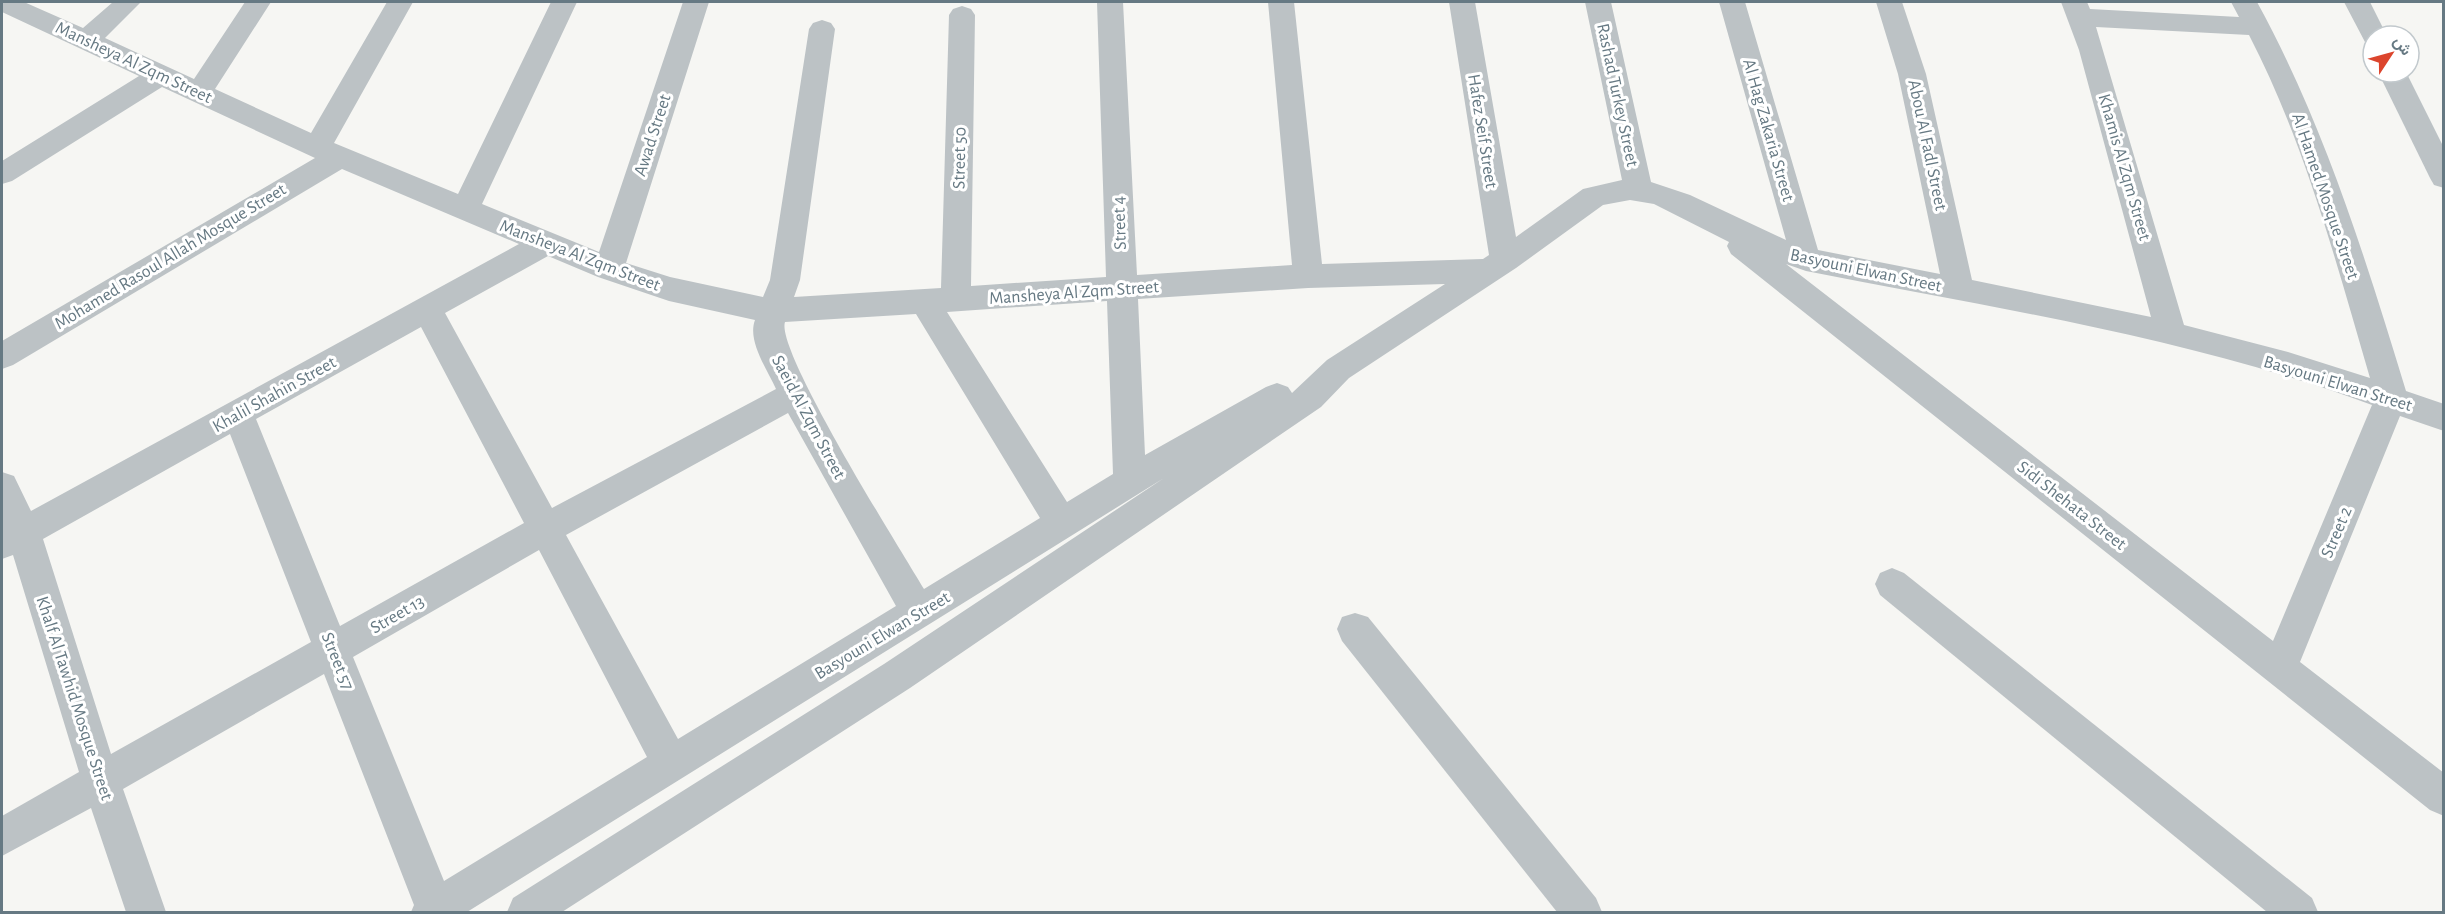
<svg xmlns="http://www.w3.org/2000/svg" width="2445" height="914" font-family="'Alegreya Sans',Vazirmatn,sans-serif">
	<rect width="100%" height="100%" fill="#f6f6f3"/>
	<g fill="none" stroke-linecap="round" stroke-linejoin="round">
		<g fill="#bcc2c5" fill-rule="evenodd">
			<path d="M2 2H24L83 28 113 2H141L105 38 194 79 245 2H271L215 89 311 133 387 2H413L334 143 458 194 551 2H577L482 204 599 252 683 2H709L626 263 670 277 763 297 770 280 809 29 813 23 822 20 831 23 835 29 800 280 794 297 941 288 949 15 953 9 962 6 971 9 975 15 971 286 1106 277 1097 2H1123L1137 275 1292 265 1268 2H1294L1322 264 1483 259 1489 255 1449 2H1475L1516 237 1583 189 1622 180 1585 2H1611L1651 182 1690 195 1786 240 1719 2H1745L1818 250 1940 274 1898 74 1876 2H1902L1926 74 1972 280 2151 317 2079 50 2061 2H2087L2090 9 2239 17 2231 2H2257C2324 124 2365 257 2406 391L2444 404V431L2400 416 2300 662 2444 773V816L2430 810 1731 254 1727 246 1729 242 1654 204 1630 200 1603 205 1516 268 1349 378 1321 407 910 688 562 912H507L513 898 884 664 1164 478 467 912H411L414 905 324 674 123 789 166 912H126L91 808 2 856V816L79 772 13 555 2 559V472L14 476 31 511 519 244 342 169 13 365 2 369V341L315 158 162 87 12 181 2 184V161L139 76 2 12ZM2096 27 2249 35C2305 143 2336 262 2370 378L2288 352 2184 325ZM548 256 598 277 669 301 755 320C747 341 767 369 776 389L552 508 445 313ZM1786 264 1806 271C1995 308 2191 338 2372 405L2273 641ZM1445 284 1327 360 1292 393 1288 387 1277 383 1266 387 1145 455 1138 299 1308 288ZM1107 301 1113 474 1067 502 947 312ZM916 314 1040 518 924 589C902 552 775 350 785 322ZM421 327 524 523 340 626 256 419ZM788 413 896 606 678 739 566 535ZM230 434 311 642 111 754 43 539ZM539 550 647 757 444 881 353 657Z"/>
			<path d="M2344 2H2370L2387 36H2373V45L2365 42Z"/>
			<path d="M2378 72H2406L2444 148V188L2434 185 2430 178Z"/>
			<path d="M1892 568 1904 573 2312 898 2318 912H2267L1880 595 1875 584 1880 573Z"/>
			<path d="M1355 613 1368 617 1596 898 1602 912H1557L1342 641 1337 629 1342 617Z"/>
		</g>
	</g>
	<g text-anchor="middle" stroke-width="6" stroke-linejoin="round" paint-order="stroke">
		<g font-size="18" fill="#667983" stroke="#fff">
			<text transform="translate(134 62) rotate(25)" y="6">Mansheya Al Zqm Street</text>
			<text transform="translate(1618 95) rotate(78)" y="6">Rashad Turkey Street</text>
			<text transform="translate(1769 130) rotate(74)" y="6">Al Hag Zakaria Street</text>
			<text transform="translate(1483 131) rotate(81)" y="6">Hafez Seif Street</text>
			<text transform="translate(652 135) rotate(-72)" y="6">Awad Street</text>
			<text transform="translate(1928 145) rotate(78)" y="6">Abou Al Fadl Street</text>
			<text transform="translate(959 158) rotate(-89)" y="6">Street 50</text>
			<text transform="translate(2125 167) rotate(74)" y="6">Khamis Al Zqm Street</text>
			<text transform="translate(2326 196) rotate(71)" y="6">Al Hamed Mosque Street</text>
			<text transform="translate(1119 223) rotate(-92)" y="6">Street 4</text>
			<text transform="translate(580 255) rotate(21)" y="6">Mansheya Al Zqm Street</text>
			<text transform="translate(170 256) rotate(-31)" y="6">Mohamed Rasoul Allah Mosque Street</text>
			<text transform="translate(1866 270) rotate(12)" y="6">Basyouni Elwan Street</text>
			<text transform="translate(1074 292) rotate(-4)" y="6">Mansheya Al Zqm Street</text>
			<text transform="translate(2338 383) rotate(17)" y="6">Basyouni Elwan Street</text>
			<text transform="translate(274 394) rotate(-29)" y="6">Khalil Shahin Street</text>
			<text transform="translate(809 417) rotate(62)" y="6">Saeid Al Zqm Street</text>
			<text transform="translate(2072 505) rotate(38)" y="6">Sidi Shehata Street</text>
			<text transform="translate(2336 532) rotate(-67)" y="6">Street 2</text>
			<text transform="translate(397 614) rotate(-30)" y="6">Street 13</text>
			<text transform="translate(882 635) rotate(-31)" y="6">Basyouni Elwan Street</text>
			<text transform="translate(338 661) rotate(68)" y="6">Street 57</text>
			<text transform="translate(75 698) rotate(72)" y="6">Khalf Al Tawhid Mosque Street</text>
		</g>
	</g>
	<rect width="2445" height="914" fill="none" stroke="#667983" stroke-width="6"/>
	<g transform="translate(2391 54) rotate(54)"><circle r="28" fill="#ffffff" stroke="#c2c9cd" stroke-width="1.5"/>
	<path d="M0-4.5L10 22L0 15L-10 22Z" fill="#dc452d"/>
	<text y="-9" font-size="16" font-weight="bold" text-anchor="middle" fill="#667983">ش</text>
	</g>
</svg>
